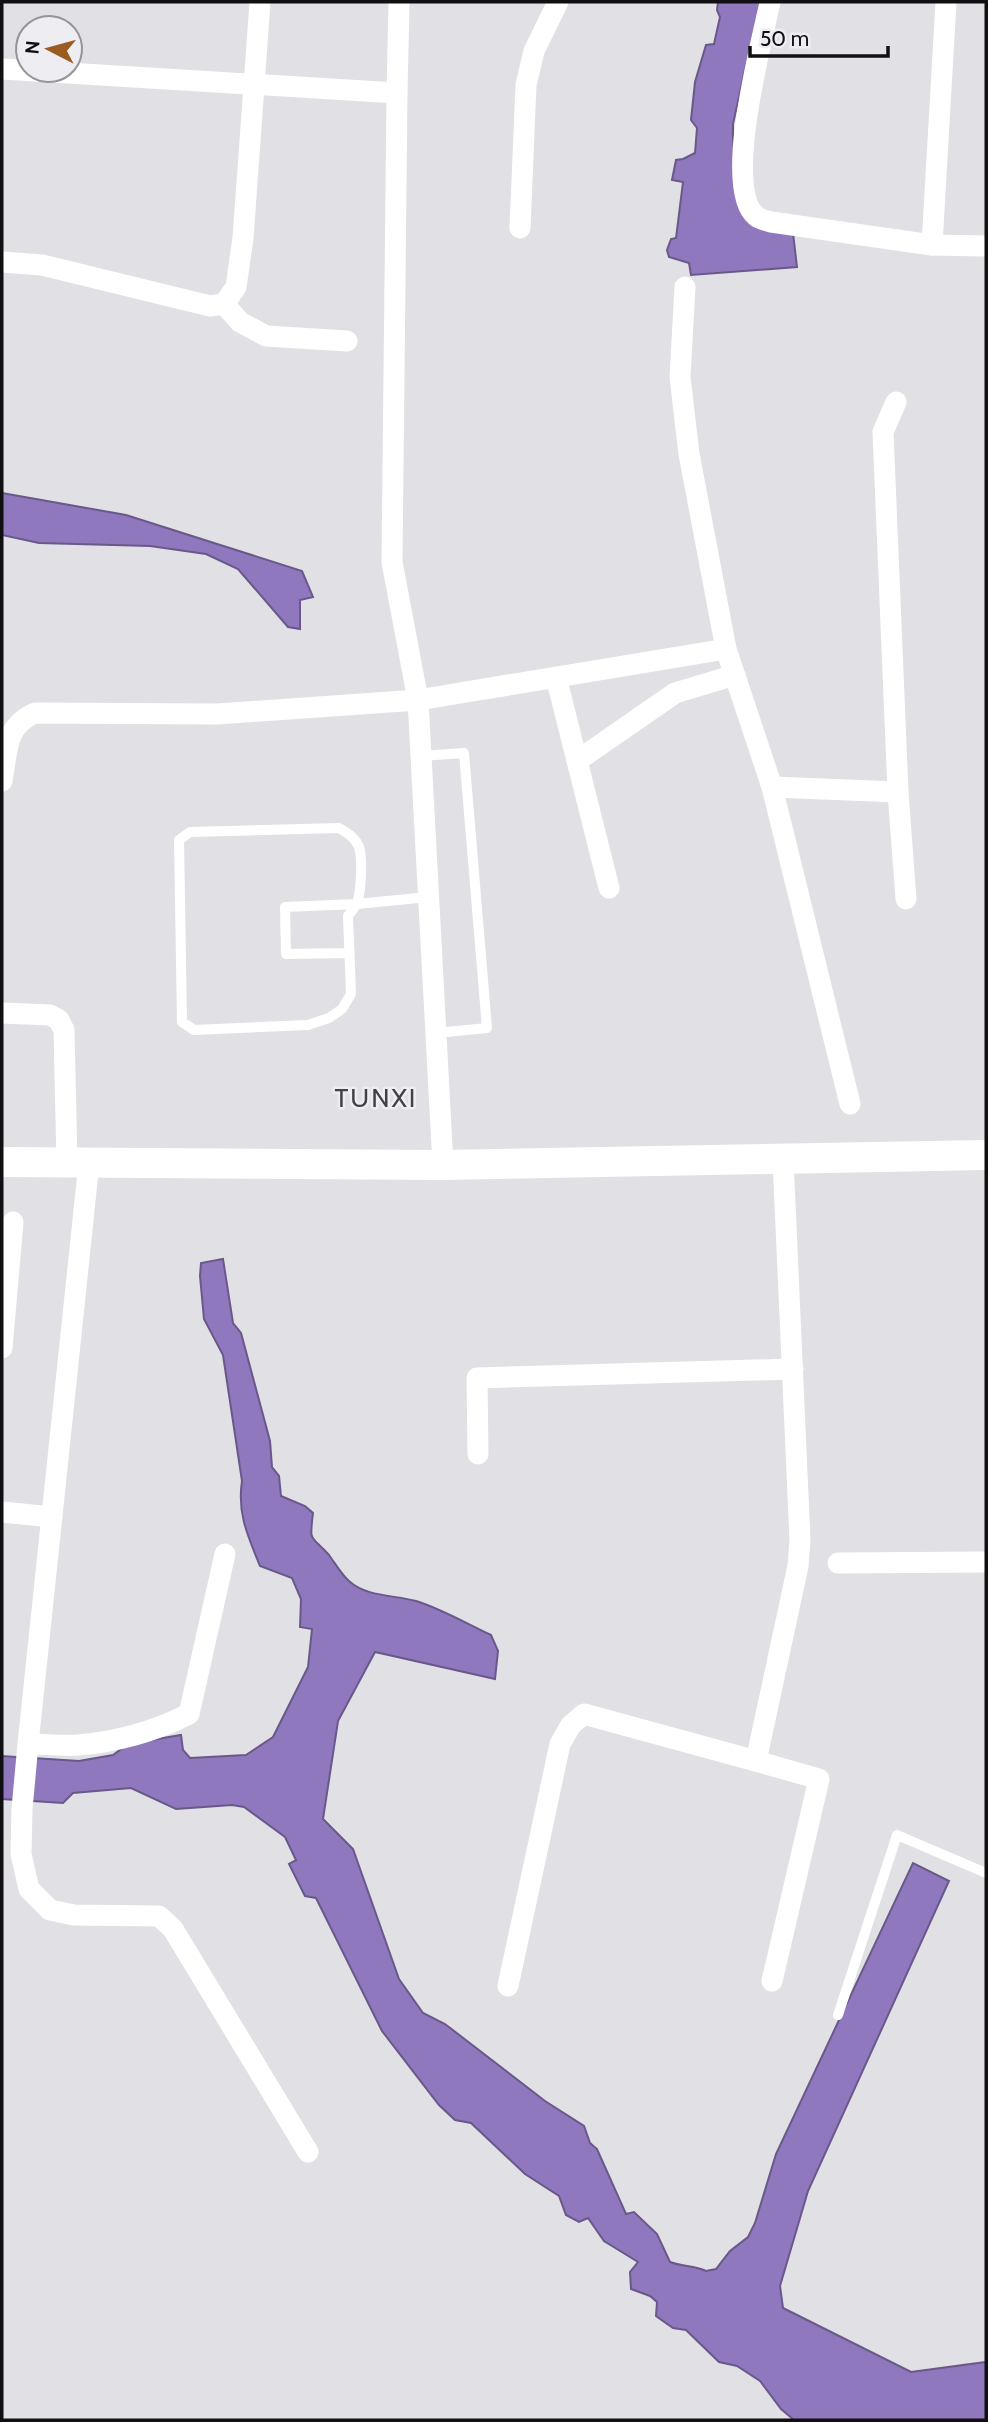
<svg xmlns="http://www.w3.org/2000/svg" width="988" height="2422" font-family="Cabin,sans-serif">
	<rect width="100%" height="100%" fill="#e1e0e4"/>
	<g fill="#8f78be" stroke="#69588a" stroke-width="2">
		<path d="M718 2H760L733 124V139L741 211 793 233 797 267 691 275 689 263 669 257 667 250 671 239 676 238 683 182 672 180 676 160 683 159 695 153 697 128 691 120 695 82 706 45 714 44 720 17 717 10Z"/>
		<path d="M2 493 126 515 302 571 313 597 300 600V629L288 627 238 569 206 554 150 546 39 543 2 535Z"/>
		<path d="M223 1259 233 1323 241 1333 270 1441 272 1467 279 1476 281 1496 305 1506 313 1513C309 1545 311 1534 329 1555 335 1563 341 1574 349 1581 366 1597 395 1595 416 1601 442 1609 467 1624 491 1635L498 1651 495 1679 375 1652 338 1721 323 1819 353 1849 399 1979 423 2013 445 2024 545 2101 584 2126 590 2143 597 2149 626 2214 634 2212 657 2234 670 2262C683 2267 694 2265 706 2271L716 2269 730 2251 748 2237 755 2223 776 2154 913 1863 949 1881 808 2191 780 2286 783 2308 911 2372 986 2362V2420H794L781 2409 760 2381 737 2366 719 2362 686 2330 673 2328 656 2316 657 2302 650 2296 631 2289 630 2272 638 2262 604 2241 588 2218 579 2222 566 2215 559 2196 525 2174 471 2123 455 2120 439 2105 382 2031 316 1898 305 1896 289 1864 296 1860 285 1837 244 1807 232 1805 176 1809 131 1788 73 1793 63 1803 2 1799V1756L79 1761 113 1755 128 1744 181 1735 183 1750 190 1758 246 1755 273 1737 308 1667 312 1629 300 1627 301 1599 292 1578 260 1566C248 1536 237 1514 242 1481L223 1355 204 1319 200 1276 201 1263Z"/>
	</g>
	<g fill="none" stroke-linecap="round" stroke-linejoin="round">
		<g stroke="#fff" stroke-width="10">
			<path d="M421 756 464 753 487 1028 436 1033"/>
			<path d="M350 953 286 954 285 907 357 904C361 891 363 860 359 847 356 838 347 833 339 828L190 832 179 840 182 1022 194 1030 308 1025 329 1018 342 1009 351 994 348 916 357 904 428 897"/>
			<path d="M838 2015 897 1835 986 1873"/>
		</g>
		<g stroke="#fff" stroke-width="21">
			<path d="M770 2C762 41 722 189 756 216 759 219 767 221 771 222L932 245 986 246"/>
			<path d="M2 69 397 93 392 562 418 700 443 1165"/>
			<path d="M397 93 399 2"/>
			<path d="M520 228 526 85 534 51 558 2"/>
			<path d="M932 245 946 2"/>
			<path d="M2 262 42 265 210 306 224 304 236 287 243 238 260 2"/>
			<path d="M224 304 240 322 266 336 347 341"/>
			<path d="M726 649 772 787 850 1104"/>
			<path d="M556 677 609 888"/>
			<path d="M577 761 675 693 735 675"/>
			<path d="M2 781C8 750 4 727 35 713L217 714 418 700 726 649 689 454 680 377 685 287"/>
			<path d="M772 787 898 792 883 432 896 402"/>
			<path d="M898 792 906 899"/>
			<path d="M2 1013 50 1015 59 1020 64 1030 67 1163"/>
			<path d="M89 1163 28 1744 22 1809 21 1854 29 1889 50 1910 74 1915 159 1916 173 1929 308 2152"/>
			<path d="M2 1348 13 1222"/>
			<path d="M478 1454 477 1378 793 1369"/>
			<path d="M2 1512 52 1517"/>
			<path d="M838 1563 986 1562"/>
			<path d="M28 1744C44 1744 61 1746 78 1745 116 1742 155 1731 189 1714L225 1554"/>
			<path d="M756 1761 819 1779 772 1981"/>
			<path d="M508 1986 560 1744 571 1725 584 1714 756 1761 798 1566 800 1540 783 1159"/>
		</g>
		<path stroke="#fff" stroke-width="30" d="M2 1162 443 1165 986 1155"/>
	</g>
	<g text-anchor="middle" stroke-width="5" stroke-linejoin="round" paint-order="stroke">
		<g font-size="26" letter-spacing="2" fill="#424144" stroke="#eeedf1">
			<text x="376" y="1107">TUNXI</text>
		</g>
	</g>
	<rect width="988" height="2422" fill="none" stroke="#100f11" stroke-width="7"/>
	<g transform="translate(49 49) rotate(276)"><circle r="33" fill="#eeedf1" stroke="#959497" stroke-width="2"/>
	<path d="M0-5L12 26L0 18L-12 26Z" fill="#9a5c21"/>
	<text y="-10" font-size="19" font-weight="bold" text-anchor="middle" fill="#100f11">N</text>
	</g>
	<path d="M750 46v10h138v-10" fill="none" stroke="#100f11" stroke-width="3.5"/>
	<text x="760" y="46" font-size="21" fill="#100f11" stroke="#eeedf1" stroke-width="5" paint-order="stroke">50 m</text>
</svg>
